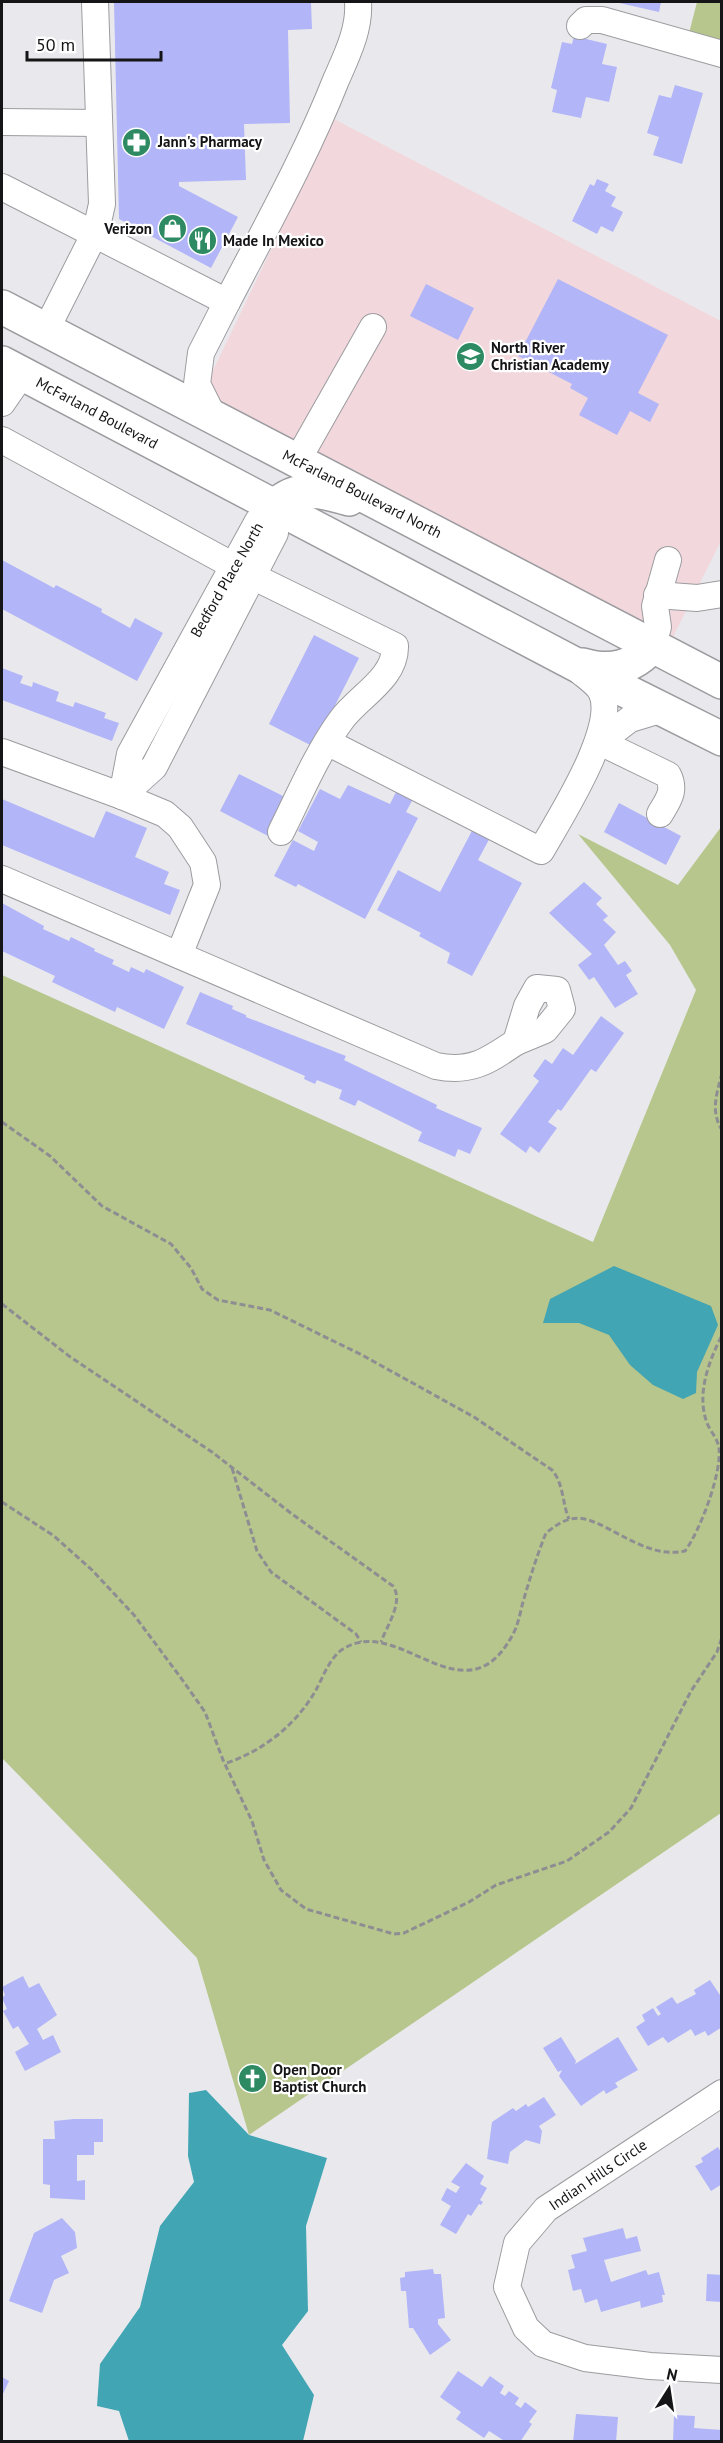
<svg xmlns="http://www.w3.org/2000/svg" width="723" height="2443" font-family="'PT Sans',sans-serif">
	<rect width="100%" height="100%" fill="#e9e9ed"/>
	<path fill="#f2d8dc" d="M334 119 721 321V541L670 643 202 393Z"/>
	<g fill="#b7c68c">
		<path d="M697 2H721V54L686 45Z"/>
		<path d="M721 827V1813L249 2135 197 1958 2 1758V975L593 1242 696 990 670 945 578 834 678 885Z"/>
	</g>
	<g fill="#41a5b4">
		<path d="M614 1266 711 1306 718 1325 697 1372 696 1393 683 1399 653 1385 630 1365 609 1335 579 1323H543L550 1299Z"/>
		<path d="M206 2090 249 2135 327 2158 306 2226 308 2311 282 2345 314 2395 303 2441H129L119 2411 97 2406 100 2364 140 2307 160 2226 194 2182 188 2156 189 2093Z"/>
	</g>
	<g fill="#b2b5f7">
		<path d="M114 2H311L312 29 288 30 290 123 244 124 246 180 179 182V186L238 217 211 268 119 219Z"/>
		<path d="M615 2H661L659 12Z"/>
		<path d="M574 36 607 44 602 64 617 67 609 102 586 97 581 118 552 112 557 90 551 88 562 42 572 44Z"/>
		<path d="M675 85 703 93 682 164 653 155 659 137 647 133 659 95 671 98Z"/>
		<path d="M597 179 609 184 605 191 616 197 611 206 623 212 613 232 601 226 597 234 572 221 590 184 594 186Z"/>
		<path d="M558 279 668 335 638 393 659 404 650 422 630 411 617 435 579 415 588 398 570 388 572 384 518 356Z"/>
		<path d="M426 284 474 308 458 340 410 316Z"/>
		<path d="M2 560 54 588 56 585 102 609 101 612 130 628 135 618 163 633 137 681 2 609Z"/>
		<path d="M314 635 359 658 314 747 269 724Z"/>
		<path d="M2 668 23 676 20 683 32 687 33 682 59 692 56 701 73 707 75 702 106 713 104 718 119 723 112 741 2 700Z"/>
		<path d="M239 774 293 801 274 839 220 811Z"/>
		<path d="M348 785 390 804 399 786 415 795 406 812 418 818 365 919 298 884 296 887 274 876 293 840 314 851 318 842 298 831 320 789 340 799Z"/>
		<path d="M2 799 94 838 106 811 147 828 135 857 169 872 164 884 180 890 170 915 2 845Z"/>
		<path d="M619 803 681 836 666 865 604 832Z"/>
		<path d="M475 825 492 834 478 860 522 883 472 976 447 963 450 953 419 936 421 933 377 910 398 870 440 892Z"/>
		<path d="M584 882 602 898 596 904 608 916 603 920 616 932 604 945 618 965 625 961 632 971 626 975 638 994 615 1008 594 977 589 980 578 965 592 954 549 913Z"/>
		<path d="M2 903 44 926 43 929 69 941 71 937 95 949 94 951 114 960 112 964 129 972 131 967 144 973 146 969 184 987 164 1029 117 1007 115 1012 52 982 55 976 2 951Z"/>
		<path d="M200 992 233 1006 232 1009 246 1015V1017L346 1056 344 1060 437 1105 436 1108 482 1128 470 1154 458 1149 455 1157 418 1141 422 1132 358 1100 355 1106 339 1099 342 1090 317 1080 315 1084 304 1079 305 1076 186 1024Z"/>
		<path d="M601 1016 624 1033 596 1072 591 1069 561 1111 558 1109 548 1122 557 1128 539 1153 530 1146 526 1153 500 1134 539 1081 533 1076 545 1059 552 1064 563 1048 573 1055Z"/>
		<path d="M23 1976 29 1988 39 1983 57 2015 37 2029 43 2040 53 2035 61 2052 25 2071 15 2052 29 2044 18 2026 13 2029 3 2011 7 2009 2 1998 5 1995 2 1987Z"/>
		<path d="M710 1980 722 1998V2027L708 2036 705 2031 695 2036 691 2029 668 2043 663 2037 648 2046 636 2027 645 2021 642 2015 653 2008 658 2016 661 2014 656 2007 672 1997 677 2004 696 1994 694 1990Z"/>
		<path d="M561 2037 576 2061 575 2064 618 2037 638 2070 615 2083 618 2087 606 2094 604 2090 581 2106 559 2076 562 2070 558 2072 543 2048Z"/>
		<path d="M544 2097 556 2115 539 2126 542 2131 540 2144 526 2140 510 2152 508 2164 487 2159 492 2122 513 2108 516 2111 526 2104 528 2107Z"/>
		<path d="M74 2119H103V2142H94V2155H77V2181L85 2180V2200L50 2198V2185L43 2184V2139H55L54 2121Z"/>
		<path d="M718 2147 722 2154V2184L711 2191 695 2166 703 2162 701 2158Z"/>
		<path d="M466 2163 484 2176 480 2184 487 2188 480 2200 483 2202 481 2205 479 2204 471 2216 468 2214 456 2234 440 2225 451 2206 441 2200 447 2188 456 2193 460 2187 451 2182Z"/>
		<path d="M62 2218 75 2232 77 2248 61 2256 69 2273 54 2280 42 2313 9 2301 34 2233Z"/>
		<path d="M623 2228 626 2239 637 2236 641 2251 604 2260 611 2282 646 2270 648 2275 659 2272 665 2295H662L663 2302 641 2308 640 2301 601 2312 597 2299 585 2303 581 2289 573 2291 568 2270 575 2268 571 2255 587 2251 583 2238Z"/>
		<path d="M433 2269 434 2274H441L445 2318 438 2319V2324L451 2340 430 2355 413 2328H409L406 2291H401L400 2278 405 2277V2272Z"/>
		<path d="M707 2274 722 2275V2302L706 2301Z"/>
		<path d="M458 2371 482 2387 490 2376 504 2386 500 2393 505 2396 509 2391 519 2398 515 2404 521 2408 525 2402 537 2411 529 2422 532 2424 520 2442H506L489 2431 484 2438 456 2419 461 2412 440 2397Z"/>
		<path d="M2 2377 9 2381 2 2396Z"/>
		<path d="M576 2414 618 2417 616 2442H573Z"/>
		<path d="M674 2415 695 2416 694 2428 722 2430V2442H673Z"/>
	</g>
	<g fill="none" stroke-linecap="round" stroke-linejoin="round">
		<defs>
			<g id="minor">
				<path d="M580 26 586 20H602L722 54"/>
				<path d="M2 122 99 123"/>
				<path d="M2 187 227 302C265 229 306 156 336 80 347 55 360 29 358 2"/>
				<path d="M46 330 96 231 102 204 95 2"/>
				<path d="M2 403 22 374"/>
				<path d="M212 414 197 384 201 353 227 302"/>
				<path d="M2 440 254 577 395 646C396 678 359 696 342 719 317 753 300 794 281 832"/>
				<path d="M297 461 373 327"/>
				<path d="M657 595 697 598 722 594"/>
				<path d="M652 646 658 627 655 606 668 560"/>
				<path d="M327 742 541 851C560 817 619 727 601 691 597 684 587 677 581 672"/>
				<path d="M600 742 668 775C676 791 668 800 660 814"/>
				<path d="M600 742 630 719 663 709"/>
				<path d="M2 752 122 796 165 814 180 827 203 862 207 885 179 955"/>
				<path d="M122 796 154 767 275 533V506"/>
				<path d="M122 796 130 754 258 521 275 506"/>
				<path d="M2 879 436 1066C471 1073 488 1061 516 1042"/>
				<path d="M537 988 557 990 562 1009 545 1030 516 1042 527 1006Z"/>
				<path d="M722 2093 546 2209 517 2243 507 2287 526 2328 543 2344 585 2358 650 2366 722 2370"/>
			</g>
			<g id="highway">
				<path d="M2 307 722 682"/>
				<path d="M2 363 626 691 722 739"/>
				<path d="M275 506C298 484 322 491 349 499"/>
				<path d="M583 665C611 673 633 668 652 646"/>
			</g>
		</defs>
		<use href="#minor" stroke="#9c9ca0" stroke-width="28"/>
		<use href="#highway" stroke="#9c9ca0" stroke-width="36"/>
		<g stroke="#8e8e92" stroke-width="3" stroke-dasharray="6 3" stroke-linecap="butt">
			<path d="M722 1073C717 1093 710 1111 722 1130"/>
			<path d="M2 1122 50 1156 102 1206 171 1244 191 1268 202 1289 218 1300 270 1310 362 1355 474 1417 552 1470C564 1484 562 1503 569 1519"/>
			<path d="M2 1304 69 1356 212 1452 292 1514 393 1586C404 1602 387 1625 381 1642"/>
			<path d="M232 1468 257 1551 271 1572 356 1634 361 1642"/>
			<path d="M2 1502 54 1536 92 1570 134 1615 181 1678 205 1712 223 1760 252 1821 264 1860 281 1890 306 1909 394 1934 404 1933 469 1902 496 1885 567 1861 609 1832 631 1808 691 1691 717 1652 722 1637"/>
			<path d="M227 1763C264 1750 296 1725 316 1690 323 1677 330 1657 343 1649 399 1613 464 1723 512 1636 518 1626 520 1613 523 1602 530 1578 537 1555 546 1533 554 1527 561 1521 571 1519 599 1511 640 1561 685 1551 700 1531 722 1473 719 1448 718 1439 710 1431 707 1423 696 1394 709 1361 722 1335"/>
		</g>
		<use href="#minor" stroke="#fff" stroke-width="26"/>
		<use href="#highway" stroke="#fff" stroke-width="33"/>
	</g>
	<defs>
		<symbol id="pharmacy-disc" viewBox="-11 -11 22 22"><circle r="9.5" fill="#2d8a62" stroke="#fff"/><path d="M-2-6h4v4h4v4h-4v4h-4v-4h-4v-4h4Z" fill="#fff"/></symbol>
		<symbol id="shop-disc" viewBox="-11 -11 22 22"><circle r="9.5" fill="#2d8a62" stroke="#fff"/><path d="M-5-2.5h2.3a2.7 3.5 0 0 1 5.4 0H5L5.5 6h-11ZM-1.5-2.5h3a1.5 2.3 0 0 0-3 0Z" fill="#fff"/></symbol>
		<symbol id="restaurant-disc" viewBox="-11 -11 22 22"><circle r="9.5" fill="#2d8a62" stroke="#fff"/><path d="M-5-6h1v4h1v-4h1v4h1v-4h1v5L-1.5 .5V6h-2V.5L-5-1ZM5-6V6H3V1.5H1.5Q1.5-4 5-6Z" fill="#fff"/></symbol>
		<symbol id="school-disc" viewBox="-11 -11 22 22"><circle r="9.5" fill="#2d8a62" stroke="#fff"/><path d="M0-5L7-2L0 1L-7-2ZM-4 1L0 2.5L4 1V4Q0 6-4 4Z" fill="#fff"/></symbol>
		<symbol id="church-disc" viewBox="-11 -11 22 22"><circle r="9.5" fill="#2d8a62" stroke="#fff"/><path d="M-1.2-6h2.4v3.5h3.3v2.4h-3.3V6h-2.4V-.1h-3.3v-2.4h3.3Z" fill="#fff"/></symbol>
	</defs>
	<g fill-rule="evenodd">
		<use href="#pharmacy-disc" x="120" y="126" width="33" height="33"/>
		<use href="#shop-disc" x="156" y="212" width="33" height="33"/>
		<use href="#restaurant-disc" x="186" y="224" width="33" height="33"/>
		<use href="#school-disc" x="454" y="340" width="33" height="33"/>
		<use href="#church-disc" x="236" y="2062" width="33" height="33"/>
	</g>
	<g text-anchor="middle" stroke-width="4.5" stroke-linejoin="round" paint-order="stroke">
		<g font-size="15" font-weight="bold" fill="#151517" stroke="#fff" text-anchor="start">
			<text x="158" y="147">Jann's Pharmacy</text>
			<text x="152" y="234" text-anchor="end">Verizon</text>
			<text x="223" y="246">Made In Mexico</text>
			<text x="491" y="353">North River<tspan x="491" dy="17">Christian Academy</tspan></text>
			<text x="273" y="2075">Open Door<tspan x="273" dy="17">Baptist Church</tspan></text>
		</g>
		<g font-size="15" fill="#151517" stroke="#fff">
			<text transform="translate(97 413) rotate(28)" y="5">McFarland Boulevard</text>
			<text transform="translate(362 494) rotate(27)" y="5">McFarland Boulevard North</text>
			<text transform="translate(227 580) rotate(-60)" y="5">Bedford Place North</text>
			<text transform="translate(598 2175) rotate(-34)" y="5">Indian Hills Circle</text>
		</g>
	</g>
	<rect width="723" height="2443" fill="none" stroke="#151517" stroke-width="6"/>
	<g transform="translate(669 2389) rotate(12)" stroke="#ffffff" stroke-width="4.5" paint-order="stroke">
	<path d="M0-4.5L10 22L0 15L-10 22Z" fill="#151517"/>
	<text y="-9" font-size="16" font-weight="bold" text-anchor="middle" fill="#151517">N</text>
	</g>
	<path d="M27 51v9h134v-9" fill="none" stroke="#151517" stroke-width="3"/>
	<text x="36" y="51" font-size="18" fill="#151517" stroke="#ffffff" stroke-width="4.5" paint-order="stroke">50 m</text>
</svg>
